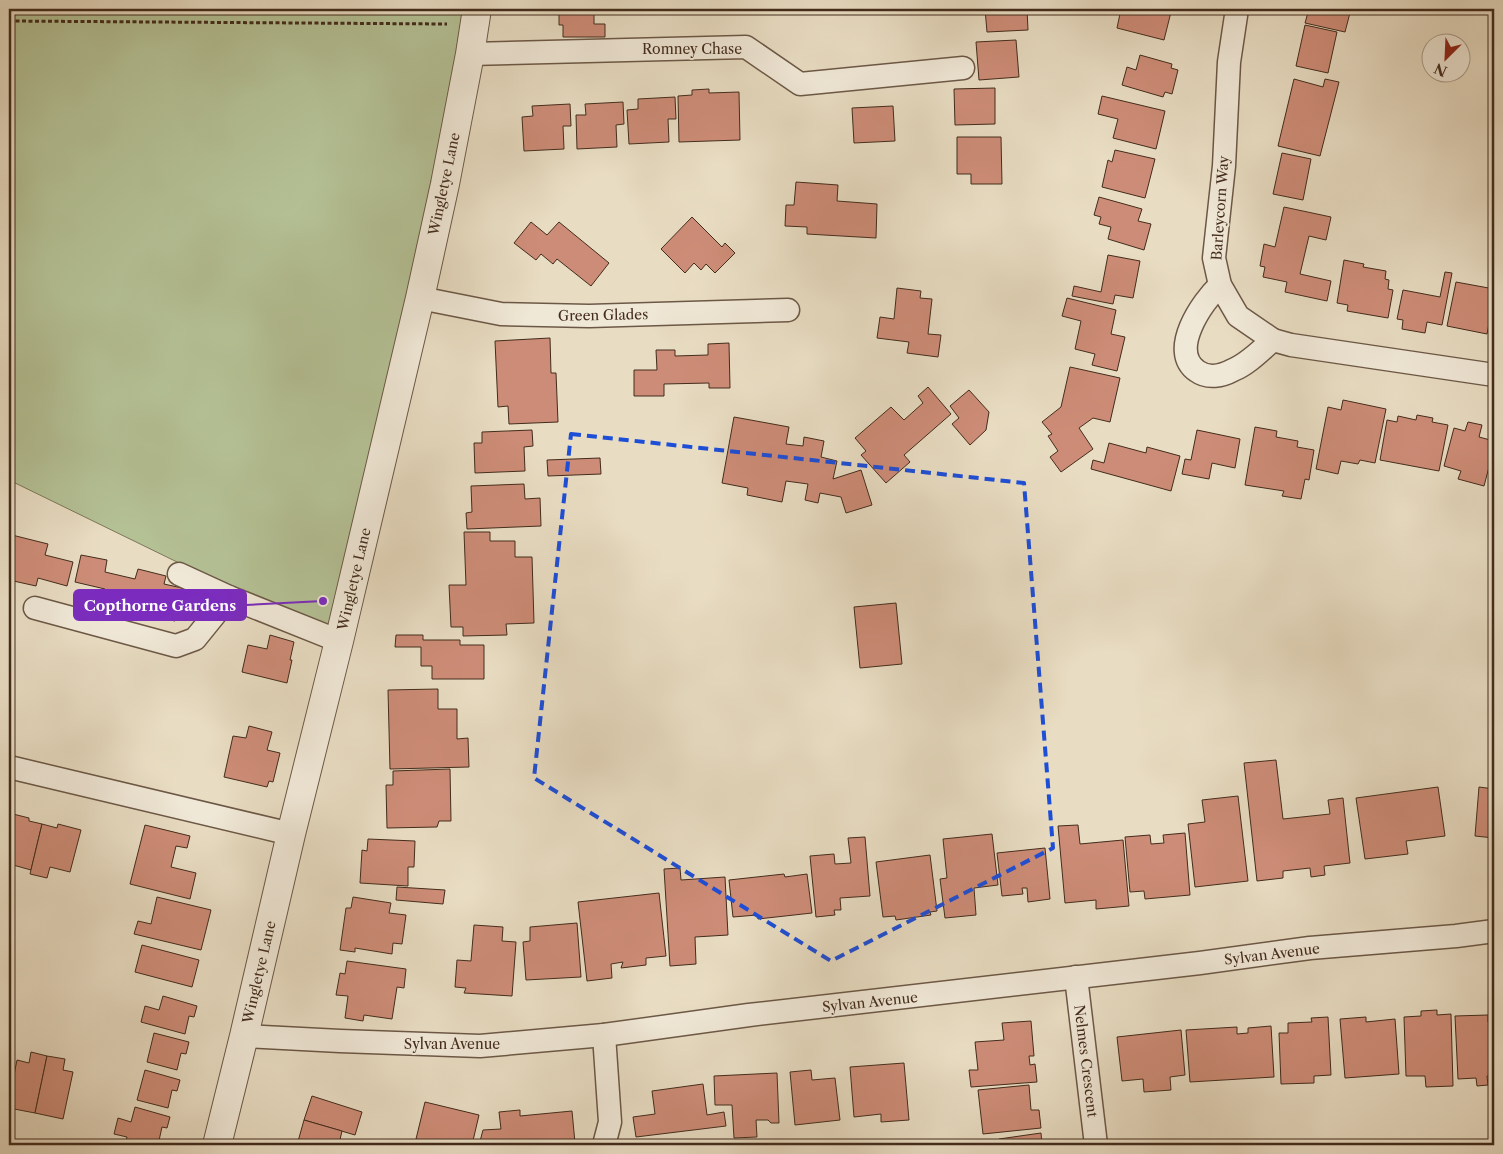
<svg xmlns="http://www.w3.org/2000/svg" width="1503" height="1154" font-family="'Libre Caslon Text',serif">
	<rect width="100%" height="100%" fill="#e8dcc2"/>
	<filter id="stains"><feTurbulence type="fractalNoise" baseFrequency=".004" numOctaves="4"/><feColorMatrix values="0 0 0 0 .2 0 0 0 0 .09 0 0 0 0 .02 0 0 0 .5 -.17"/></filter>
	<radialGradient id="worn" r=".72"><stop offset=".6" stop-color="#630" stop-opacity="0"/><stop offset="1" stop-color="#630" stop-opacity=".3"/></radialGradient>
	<path fill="#b4c195" stroke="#7c7658" d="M9 9H472L339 641 9 480Z"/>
	<g fill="#cd8c77" stroke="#432c1c">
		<path d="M559 9H594V24H605V37H563V25H559Z"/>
		<path d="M985 9H1027L1028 30 987 32Z"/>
		<path d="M1121 9H1179L1177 14 1171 12 1164 40 1117 28Z"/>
		<path d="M1309 9H1351L1345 32 1305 23Z"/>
		<path d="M1305 25 1337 32 1328 73 1296 66Z"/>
		<path d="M1016 40 1019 77 979 80 976 42Z"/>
		<path d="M1140 55 1172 64 1171 68 1178 70 1172 94 1165 92 1163 97 1122 85 1127 67 1136 70Z"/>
		<path d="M1294 79 1323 87 1325 79 1339 82 1320 156 1278 146Z"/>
		<path d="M995 88V124L955 125 954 89Z"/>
		<path d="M709 89V93L739 92 740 140 679 142 678 96 692 95V90Z"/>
		<path d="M1102 96 1165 111 1156 149 1113 138 1118 119 1098 114Z"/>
		<path d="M675 97 676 119H668L669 142 629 144 627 110 638 109V99Z"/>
		<path d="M623 102 624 124 616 125 617 147 577 149 576 115H586L585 104Z"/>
		<path d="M570 104 571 126H563L564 149 524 151 522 117 533 116 532 106Z"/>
		<path d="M893 106 895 141 854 143 852 108Z"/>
		<path d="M957 137H1001L1002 184H971V174H957Z"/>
		<path d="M1115 150 1155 159 1145 198 1102 187 1108 160 1112 162Z"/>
		<path d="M1282 153 1311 159 1303 200 1273 194Z"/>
		<path d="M796 182 838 185 837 201 877 204 876 238 807 234V227L785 226 786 205H794Z"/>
		<path d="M1099 197 1142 209 1138 221 1151 224 1144 250 1108 239 1111 227 1099 224 1101 217 1094 215Z"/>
		<path d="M1284 207 1331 217 1326 240 1309 236 1300 274 1331 281 1327 301 1285 292 1287 282 1263 277 1265 267 1260 266 1264 244 1275 247Z"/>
		<path d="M692 217 722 247 725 243 735 253 715 273 706 264 701 270 694 263 685 273 661 249Z"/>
		<path d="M531 222 547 235 559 222 609 263 591 286 557 259 553 264 541 254 536 260 514 243Z"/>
		<path d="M1108 255 1140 261 1133 298 1115 295 1113 304 1072 296 1074 286 1101 292Z"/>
		<path d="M1344 260 1364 264 1363 267 1386 271 1385 279 1389 280 1388 289 1393 290 1388 318 1347 311 1348 305 1337 303Z"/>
		<path d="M1445 272 1452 273 1442 325 1427 322 1425 333 1402 329 1403 320 1397 319 1403 290 1440 297Z"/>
		<path d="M1456 282 1494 289V299L1487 334 1447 326Z"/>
		<path d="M897 288 921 291 920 298 932 299 928 334 941 335 938 357 907 353 909 342 877 338 880 317 894 319Z"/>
		<path d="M1067 298 1116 310 1111 334 1125 337 1117 371 1092 365 1095 354 1075 349 1081 321 1062 316Z"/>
		<path d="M550 338 551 373H556L558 422 509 424 508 406 498 407 495 341Z"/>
		<path d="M729 343 730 388H709V383L664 384V396H634V370H657L656 350H675V356L708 355V344Z"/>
		<path d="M1070 367 1120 378 1110 422 1093 418 1079 428 1093 449 1061 472 1050 457 1058 451 1048 436 1052 434 1042 422 1061 407Z"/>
		<path d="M928 387 951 414 904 455 910 462 886 483 861 455 866 451 855 438 891 407 904 420 923 403 918 396Z"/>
		<path d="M969 390 989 412 986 430 970 445 952 424 959 418 950 406Z"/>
		<path d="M1343 400 1386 409 1375 463 1360 460 1358 464 1341 461 1338 474 1316 469 1328 407 1341 410Z"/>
		<path d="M1417 415 1433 418 1432 422 1448 425 1439 471 1380 460 1387 420 1397 422 1398 416 1416 420Z"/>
		<path d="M734 417 789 427 786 444 803 446 804 437 824 441 821 457 837 461 833 479 861 470 872 505 846 513 841 497 820 493 818 503 805 500 808 484 786 481 782 502 747 495 748 488 722 483Z"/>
		<path d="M1468 422 1482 425 1479 437 1494 441V448L1484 486 1458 479 1461 471 1444 466 1454 428 1465 431Z"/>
		<path d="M1255 427 1277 431 1276 437 1298 441 1297 447 1314 450 1309 480 1305 479 1301 499 1282 496 1284 491 1245 485Z"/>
		<path d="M532 430 533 446 524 447 525 471 475 473 474 443H482V432Z"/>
		<path d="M1197 430 1240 439 1235 468 1212 463 1209 479 1182 474 1185 459 1191 460Z"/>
		<path d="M1109 443 1146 453 1147 447 1180 456 1171 491 1091 469 1093 460 1104 463Z"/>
		<path d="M600 458 601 474 548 476 547 460Z"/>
		<path d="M524 484 525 499 540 498 541 526 467 529 466 513 472 512 471 486Z"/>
		<path d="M9 526 13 527 12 535 48 544 45 555 73 562 67 586 38 578 36 586 9 580Z"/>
		<path d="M464 532H490V541H515V557H532L534 623 506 624 507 635 463 636V627H451L449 585H466Z"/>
		<path d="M81 555 107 560 105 572 135 579 138 569 166 576 164 584 182 588 175 621 102 605 105 589 75 582Z"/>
		<path d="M896 603 902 664 860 668 854 607Z"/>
		<path d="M270 635 294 642 290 660H292L287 683 242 672 248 645 267 649Z"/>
		<path d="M396 635H423V640H460V645H484V679H432V666H421V647H395Z"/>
		<path d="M438 689V709H457V739L468 738 469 767 390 769 388 690Z"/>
		<path d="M249 726 272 732 267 750 280 753 273 782 269 781 267 787 224 777 233 736 246 738Z"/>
		<path d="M1276 760 1283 819 1330 814 1328 800 1343 798 1350 863 1324 866 1325 875 1311 877 1310 868 1283 871V878L1257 881 1244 763Z"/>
		<path d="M450 769 451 821H439L437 827 387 828 386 785H393V771Z"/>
		<path d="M1438 787 1445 836 1406 841 1408 854 1365 859 1356 798Z"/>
		<path d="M1479 787 1494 789V838L1475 836Z"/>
		<path d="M1238 796 1248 881 1195 887 1188 824 1205 822 1202 800Z"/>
		<path d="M9 813 29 818V821L42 824 31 870 13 865 14 858 9 857Z"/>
		<path d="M42 824 57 828 58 824 81 830 70 872 50 867 47 878 30 874Z"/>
		<path d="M145 825 190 836 187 848 176 846 171 867 196 873 190 899 130 884Z"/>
		<path d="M1078 825 1080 844 1123 840 1129 906 1096 909V900L1065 903 1058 826Z"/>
		<path d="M1185 833 1190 895 1145 899 1144 891 1130 892 1125 837 1150 835 1151 844 1164 843 1163 835Z"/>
		<path d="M992 834 998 885 974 888 976 915 945 918 940 879 947 878 943 839Z"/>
		<path d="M865 837 870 896 840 898 841 910H834L835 915 816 917 810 856 834 854 835 864 851 863 848 838Z"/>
		<path d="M368 839 415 841 414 867H408V886L360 883 362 850 367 851Z"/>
		<path d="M1045 848 1050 899 1028 902 1027 888H1022L1023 894 1002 896 997 853Z"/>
		<path d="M930 855 937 911 930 912 931 915 896 920 895 916 883 917 876 862Z"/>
		<path d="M680 868 681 880 725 877 728 935 695 937 696 964 670 966 664 869Z"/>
		<path d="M784 874 785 877 807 874 812 913 758 919 757 915 733 917 729 880Z"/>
		<path d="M397 887 445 890 443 904 396 900Z"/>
		<path d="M659 893 666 956 646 958V965L621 968 623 962 611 964 612 978 587 981 578 902Z"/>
		<path d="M157 897 211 910 201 950 134 934 138 921 151 924Z"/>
		<path d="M353 897 391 903 389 913 406 915 402 944 393 943 392 954 355 948V952L340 950 346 908H351Z"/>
		<path d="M577 923 581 977 526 980 523 942 530 941V927Z"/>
		<path d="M474 925 503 927 502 941 516 942 512 996 464 993 466 988 455 987 457 960 471 961Z"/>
		<path d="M142 945 199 960 192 987 135 972Z"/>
		<path d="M347 961 406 969 404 988 397 987 392 1019 364 1015 363 1021 345 1018 348 996 336 995 340 973 345 974Z"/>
		<path d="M163 996 197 1006 194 1017 189 1016 185 1034 141 1022 145 1006 159 1010Z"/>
		<path d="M1437 1010V1015L1451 1014 1453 1086 1426 1087 1425 1076H1406L1404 1017 1421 1016V1011Z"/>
		<path d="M1488 1015V1022H1494V1075L1487 1076 1488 1085 1477 1086 1476 1078 1458 1079 1455 1016Z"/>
		<path d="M1328 1017 1331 1075 1314 1076V1083L1281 1084 1279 1033H1288V1023L1312 1022 1311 1018Z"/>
		<path d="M1366 1017V1022L1395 1019 1399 1074 1345 1078 1340 1019Z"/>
		<path d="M1031 1021 1034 1056H1029L1030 1065 1035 1064 1037 1082 971 1087 969 1070H978L975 1042 1004 1040 1002 1023Z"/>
		<path d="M1271 1026 1274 1077 1190 1082 1186 1030 1237 1027V1034L1248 1033V1028Z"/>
		<path d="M1181 1030 1185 1075 1170 1077 1171 1090 1144 1092 1143 1079 1122 1081 1117 1037Z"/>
		<path d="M154 1033 189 1042 186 1054 181 1053 177 1070 147 1062Z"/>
		<path d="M31 1052 47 1056 35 1113 9 1108V1100L17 1060 29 1063Z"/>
		<path d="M47 1056 65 1059 63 1070 73 1072 63 1119 35 1113Z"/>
		<path d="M904 1063 909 1120 881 1122V1114L854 1117 850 1067Z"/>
		<path d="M145 1070 180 1080 177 1091 172 1090 168 1108 137 1100Z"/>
		<path d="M811 1070 812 1080 835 1078 840 1120 795 1125 790 1072Z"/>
		<path d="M777 1073 779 1123H771L768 1120H756L757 1137 734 1138 732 1105H715L714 1076Z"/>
		<path d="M703 1084 707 1115 724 1112 726 1126 636 1137 633 1117 655 1114 652 1091Z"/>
		<path d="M1029 1085 1031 1110H1039L1041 1128 983 1134 978 1090Z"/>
		<path d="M312 1096 362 1112 355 1135 304 1120Z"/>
		<path d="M425 1102 479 1115 472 1145H428L429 1142 416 1139Z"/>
		<path d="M135 1107 170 1117 167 1128 162 1127 158 1145 152 1143V1145H125L127 1137 114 1134 118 1118 131 1122Z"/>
		<path d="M520 1110V1116L572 1111 575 1143 562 1144V1145H479L483 1130 501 1129 499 1112Z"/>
		<path d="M304 1120 342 1131 339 1144 341 1145H297Z"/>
		<path d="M1041 1133 1042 1145H1000L999 1139Z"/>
	</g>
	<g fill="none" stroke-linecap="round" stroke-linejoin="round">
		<defs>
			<g id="minor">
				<path d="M1237 9 1229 62 1224 166 1214 258 1220 285 1238 316 1273 340 1291 345 1494 375"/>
				<path d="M470 54 746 47 800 84 963 68"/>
				<path d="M1220 285C1202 302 1168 351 1197 371 1208 379 1222 376 1233 370 1248 364 1261 350 1273 340"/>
				<path d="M420 298 501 314 589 316 788 310"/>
				<path d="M179 574 229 597 339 641"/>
				<path d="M35 608 176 646 195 639 229 597"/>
				<path d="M9 767 291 834"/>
				<path d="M1076 977 1096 1145"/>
				<path d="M244 1036 340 1041 480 1046 604 1035 749 1015 1200 963 1310 948 1456 936 1494 931"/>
				<path d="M604 1145 610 1122 604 1035"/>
			</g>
			<path id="tertiary" d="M217 1145 244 1036 291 834 339 641 420 298 445 184 470 54 477 9"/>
		</defs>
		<use href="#minor" stroke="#6c5846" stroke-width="25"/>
		<use href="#tertiary" stroke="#6c5846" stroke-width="30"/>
		<path stroke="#432c1c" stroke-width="3" stroke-dasharray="4 2.5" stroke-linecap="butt" d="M9 21 447 24"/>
		<use href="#minor" stroke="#f0e8d7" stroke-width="22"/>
		<use href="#tertiary" stroke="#f0e8d7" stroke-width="28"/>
	</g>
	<path fill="none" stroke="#1d4ed8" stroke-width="4" stroke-dasharray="10 6" stroke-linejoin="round" d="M571 434 1024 483 1053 848 831 961 534 778Z"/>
	<g text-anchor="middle" stroke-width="4" stroke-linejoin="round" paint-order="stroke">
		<g font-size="14" fill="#432c1c" stroke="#f0e8d7">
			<text x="692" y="54">Romney Chase</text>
			<text transform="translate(444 184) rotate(-78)" y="5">Wingletye Lane</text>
			<text transform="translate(1220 208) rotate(-86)" y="5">Barleycorn Way</text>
			<text transform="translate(603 315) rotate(-1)" y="5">Green Glades</text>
			<text transform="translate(354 579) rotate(-77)" y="5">Wingletye Lane</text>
			<text transform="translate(1272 954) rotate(-7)" y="5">Sylvan Avenue</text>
			<text transform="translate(259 972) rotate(-77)" y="5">Wingletye Lane</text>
			<text transform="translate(870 1002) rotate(-6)" y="5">Sylvan Avenue</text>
			<text x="452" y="1049">Sylvan Avenue</text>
			<text transform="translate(1086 1061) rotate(83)" y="5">Nelmes Crescent</text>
		</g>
	</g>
	<path fill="none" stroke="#7b2cbf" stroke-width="2" d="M323 601L246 605"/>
	<circle fill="#7b2cbf" stroke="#f0e8d7" stroke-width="2" cx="323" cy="601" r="5"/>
	<rect fill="#7b2cbf" stroke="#7b2cbf" stroke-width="2" x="74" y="590" width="172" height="30" rx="5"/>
	<g font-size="15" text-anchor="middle" font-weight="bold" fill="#fff">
		<text x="160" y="611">Copthorne Gardens</text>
	</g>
	<rect width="1503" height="1154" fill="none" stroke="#e8dcc2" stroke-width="30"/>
	<rect x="10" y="10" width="1483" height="1134" fill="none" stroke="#432c1c" stroke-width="2.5"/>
	<rect x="15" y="15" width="1473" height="1124" fill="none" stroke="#432c1c"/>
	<g transform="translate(1446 58) rotate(204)"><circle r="24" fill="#f0e8d7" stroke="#ab9d8c"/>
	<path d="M0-4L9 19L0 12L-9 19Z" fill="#8f2418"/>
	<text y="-8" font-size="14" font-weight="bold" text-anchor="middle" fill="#432c1c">N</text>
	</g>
	<rect width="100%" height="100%" filter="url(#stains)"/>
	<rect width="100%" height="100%" fill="url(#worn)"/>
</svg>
